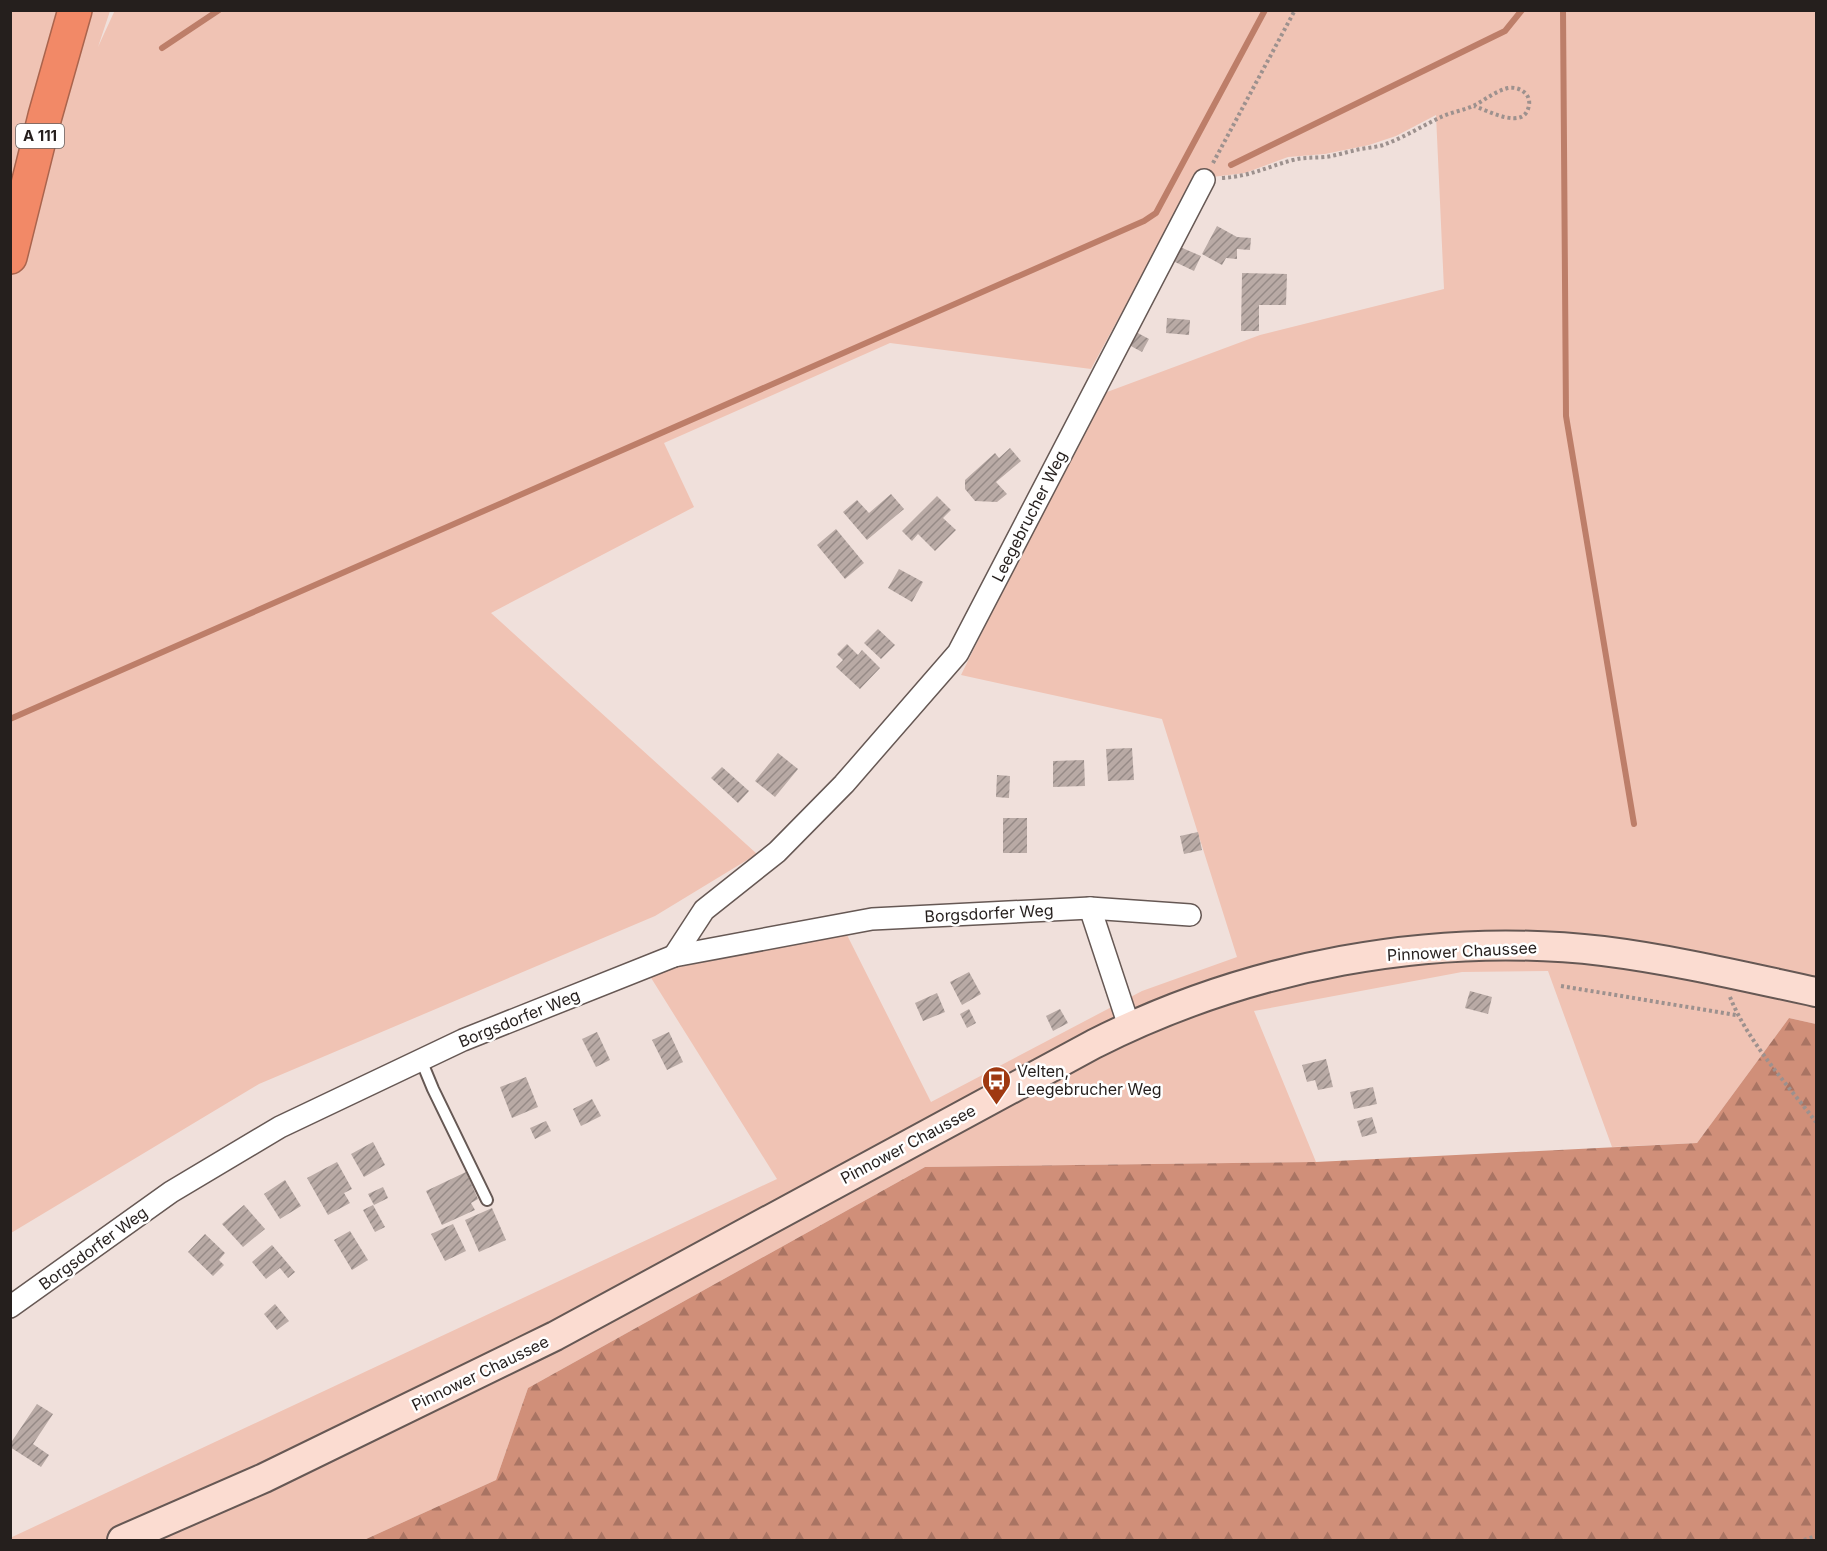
<svg xmlns="http://www.w3.org/2000/svg" width="1827" height="1551" font-family="Inter,sans-serif">
	<defs>
		<pattern id="forest-firs" width="22" height="20" patternUnits="userSpaceOnUse" patternTransform="scale(1.5)"><rect width="22" height="20" fill="#d08f79"/><path d="M5 1l3.5 6h-7zM16 11l3.5 6h-7z" fill="#a97463"/></pattern>
		<pattern id="building-hatch" width="6" height="6" patternUnits="userSpaceOnUse" patternTransform="scale(1.5)"><rect width="6" height="6" fill="#b9aaa5"/><path d="M-1 1l2-2M0 6l6-6M5 7l2-2" fill="none" stroke="#968a86"/></pattern>
	</defs>
	<rect width="100%" height="100%" fill="#f0e0db"/>
	<path fill="#f0c3b4" d="M115 10 1816 11V1024L1789 1018 1697 1143 1612 1147 1548 971 1462 972 1254 1011 1316 1162 925 1167 528 1388 496 1480 364 1540H11L10 1538 777 1179 648 973 847 935 931 1102 1142 991 1237 957 1162 719 961 675 1099 395 1260 335 1444 289 1436 115 1396 136 1369 145 1325 154 1288 157 1245 173 1212 177 1174 216 1091 369 890 343 664 443 694 507 491 613 757 854 655 916 259 1084 11 1233V11H110L98 47Z"/>
	<path fill="url(#forest-firs)" d="M1789 1018 1816 1024V1540H364L496 1480 528 1388 925 1167 1316 1162 1697 1143Z"/>
	<g fill="none" stroke-linecap="round" stroke-linejoin="round">
		<g stroke="#bd7e69" stroke-width="6">
			<path d="M1563 10 1566 416 1634 824"/>
			<path d="M162 48 219 10"/>
			<path d="M1231 165 1505 31 1522 10"/>
			<path d="M10 719 1144 221 1156 213 1265 10"/>
		</g>
	</g>
	<g fill="url(#building-hatch)">
		<path d="M1217 226 1237 237 1251 238 1250 250 1237 249V259L1226 258 1222 265 1202 254Z"/>
		<path d="M1180 247 1201 256 1194 271 1173 261Z"/>
		<path d="M1242 273 1287 274 1286 305H1259V331H1241Z"/>
		<path d="M1167 318 1190 320 1189 335 1166 333Z"/>
		<path d="M1136 332 1149 339 1142 352 1129 345Z"/>
		<path d="M1010 448 1021 461 996 482 1007 494 997 502 975 501 965 489V480L995 453 999 458Z"/>
		<path d="M891 494 904 509 867 540 843 512 857 500 869 513Z"/>
		<path d="M937 496 951 510 943 518 956 530 935 551 918 534 912 541 902 531Z"/>
		<path d="M836 529 864 563 845 579 817 545Z"/>
		<path d="M899 569 923 582 912 602 888 588Z"/>
		<path d="M878 629 895 645 881 659 864 643Z"/>
		<path d="M847 644 858 655 862 650 880 668 860 689 836 667 843 660 837 654Z"/>
		<path d="M1132 748 1134 780 1108 781 1106 749Z"/>
		<path d="M778 753 798 769 775 797 755 781Z"/>
		<path d="M1084 760 1085 786 1053 787V761Z"/>
		<path d="M722 767 749 791 738 803 711 778Z"/>
		<path d="M997 775 1010 776 1009 798 996 797Z"/>
		<rect x="1003" y="818" width="24" height="35"/>
		<path d="M1198 832 1202 850 1184 854 1180 836Z"/>
		<path d="M969 972 981 994 962 1005 950 982Z"/>
		<path d="M1470 991 1492 997 1488 1014 1465 1008Z"/>
		<path d="M937 993 945 1012 923 1021 915 1003Z"/>
		<path d="M969 1009 976 1023 967 1028 960 1014Z"/>
		<path d="M1060 1009 1068 1023 1053 1031 1046 1016Z"/>
		<path d="M597 1032 610 1060 596 1067 582 1039Z"/>
		<path d="M669 1032 683 1062 667 1070 652 1040Z"/>
		<path d="M1326 1059 1333 1087 1318 1090 1315 1080 1307 1082 1302 1065Z"/>
		<path d="M526 1077 538 1107 512 1118 500 1087Z"/>
		<path d="M1373 1087 1377 1104 1354 1109 1350 1092Z"/>
		<path d="M592 1099 601 1116 581 1126 573 1109Z"/>
		<path d="M1372 1117 1377 1133 1362 1137 1357 1121Z"/>
		<path d="M546 1121 551 1131 535 1139 530 1128Z"/>
		<path d="M373 1142 385 1165 364 1177 351 1154Z"/>
		<path d="M337 1162 352 1189 344 1193 350 1203 328 1215 307 1178Z"/>
		<path d="M466 1172 478 1199 471 1203 475 1210 442 1225 426 1191Z"/>
		<path d="M285 1180 301 1206 280 1219 264 1194Z"/>
		<path d="M383 1187 388 1198 374 1205 368 1194Z"/>
		<path d="M244 1205 265 1229 243 1247 222 1224Z"/>
		<path d="M373 1205 385 1227 375 1232 363 1210Z"/>
		<path d="M492 1208 506 1240 479 1252 465 1220Z"/>
		<path d="M453 1224 466 1251 445 1261 431 1234Z"/>
		<path d="M350 1231 368 1260 352 1270 334 1240Z"/>
		<path d="M205 1234 225 1253 219 1260 224 1265 213 1276 188 1252Z"/>
		<path d="M272 1245 295 1272 288 1278 280 1268 266 1279 252 1262Z"/>
		<path d="M275 1304 289 1321 277 1330 264 1314Z"/>
		<path d="M37 1404 53 1414 33 1444 49 1455 41 1467 10 1447V1444Z"/>
	</g>
	<g fill="none" stroke-linecap="round" stroke-linejoin="round">
		<defs>
			<path id="lane" d="M421 1060 433 1089 487 1200"/>
			<g id="street">
				<path d="M1090 908 1129 1026"/>
				<path d="M674 956 704 910 777 852 844 784 958 653 1204 180"/>
				<path d="M10 1307 171 1192 280 1127 463 1040 674 956 872 919 1090 908 1190 915"/>
			</g>
			<path id="secondary" d="M122 1540 264 1478 555 1336 1094 1044C1248 966 1431 931 1603 951 1675 960 1746 977 1816 992"/>
			<path id="highway" d="M10 257 45 116 75 10"/>
		</defs>
		<use href="#lane" stroke="#665854" stroke-width="14"/>
		<use href="#street" stroke="#665854" stroke-width="24"/>
		<use href="#secondary" stroke="#665854" stroke-width="32"/>
		<use href="#highway" stroke="#aa644d" stroke-width="36"/>
		<g stroke="#9d918e" stroke-width="4" stroke-dasharray="3 3" stroke-linecap="butt">
			<path d="M1213 163 1295 10"/>
			<path d="M1222 178C1252 176 1266 167 1293 160 1304 157 1314 158 1325 157 1334 156 1343 153 1352 151 1362 148 1373 148 1383 145 1403 138 1422 126 1441 117 1452 112 1465 110 1475 105 1486 99 1496 91 1508 88 1518 86 1531 93 1529 105 1525 132 1487 110 1474 106"/>
			<path d="M1561 986 1736 1015"/>
			<path d="M1730 997C1748 1042 1787 1084 1816 1122"/>
			<path d="M1804 1540 1816 1536"/>
		</g>
		<use href="#lane" stroke="#fff" stroke-width="10"/>
		<use href="#street" stroke="#fff" stroke-width="21"/>
		<use href="#secondary" stroke="#fbdcd1" stroke-width="28"/>
		<use href="#highway" stroke="#f28967" stroke-width="33"/>
	</g>
	<defs>
		<symbol id="bus-pin" viewBox="-11 -11 22 30"><path d="M0 17L-7.5 6A9.5 9.5 0 1 1 7.5 6Z" fill="#9f3911" stroke="#fff"/><path d="M-5-6H5V4H4V6H2V4H-2V6H-4V4H-5ZM-3.5-4V0h7V-4ZM-3.5 1.2v1.5H-2V1.2ZM2 1.2v1.5H3.5V1.2Z" fill="#fff"/></symbol>
	</defs>
	<g fill-rule="evenodd">
		<use href="#bus-pin" x="980" y="1064" width="33" height="45"/>
	</g>
	<g text-anchor="middle" stroke-width="5" stroke-linejoin="round" paint-order="stroke">
		<rect fill="#fff" stroke="#666261" stroke-width="1.5" x="16" y="124" width="48" height="24" rx="4.5"/>
		<g font-size="15" font-weight="bold" fill="#251f1d">
			<text x="40" y="141">A 111</text>
		</g>
		<g font-size="16" fill="#251f1d" stroke="#fff">
			<text transform="translate(1029 516) rotate(-63)" y="6">Leegebrucher Weg</text>
			<text transform="translate(989 913) rotate(-3)" y="6">Borgsdorfer Weg</text>
			<text transform="translate(1462 951) rotate(-3)" y="6">Pinnower Chaussee</text>
			<text transform="translate(519 1018) rotate(-22)" y="6">Borgsdorfer Weg</text>
			<text transform="translate(908 1144) rotate(-28)" y="6">Pinnower Chaussee</text>
			<text transform="translate(93 1248) rotate(-36)" y="6">Borgsdorfer Weg</text>
			<text transform="translate(480 1373) rotate(-26)" y="6">Pinnower Chaussee</text>
		</g>
		<g font-size="16" fill="#251f1d" stroke="#fff" text-anchor="start">
			<text x="1017" y="1077">Velten,<tspan x="1017" dy="18">Leegebrucher Weg</tspan></text>
		</g>
	</g>
	<rect width="1827" height="1551" fill="none" stroke="#251f1d" stroke-width="24"/>
</svg>
